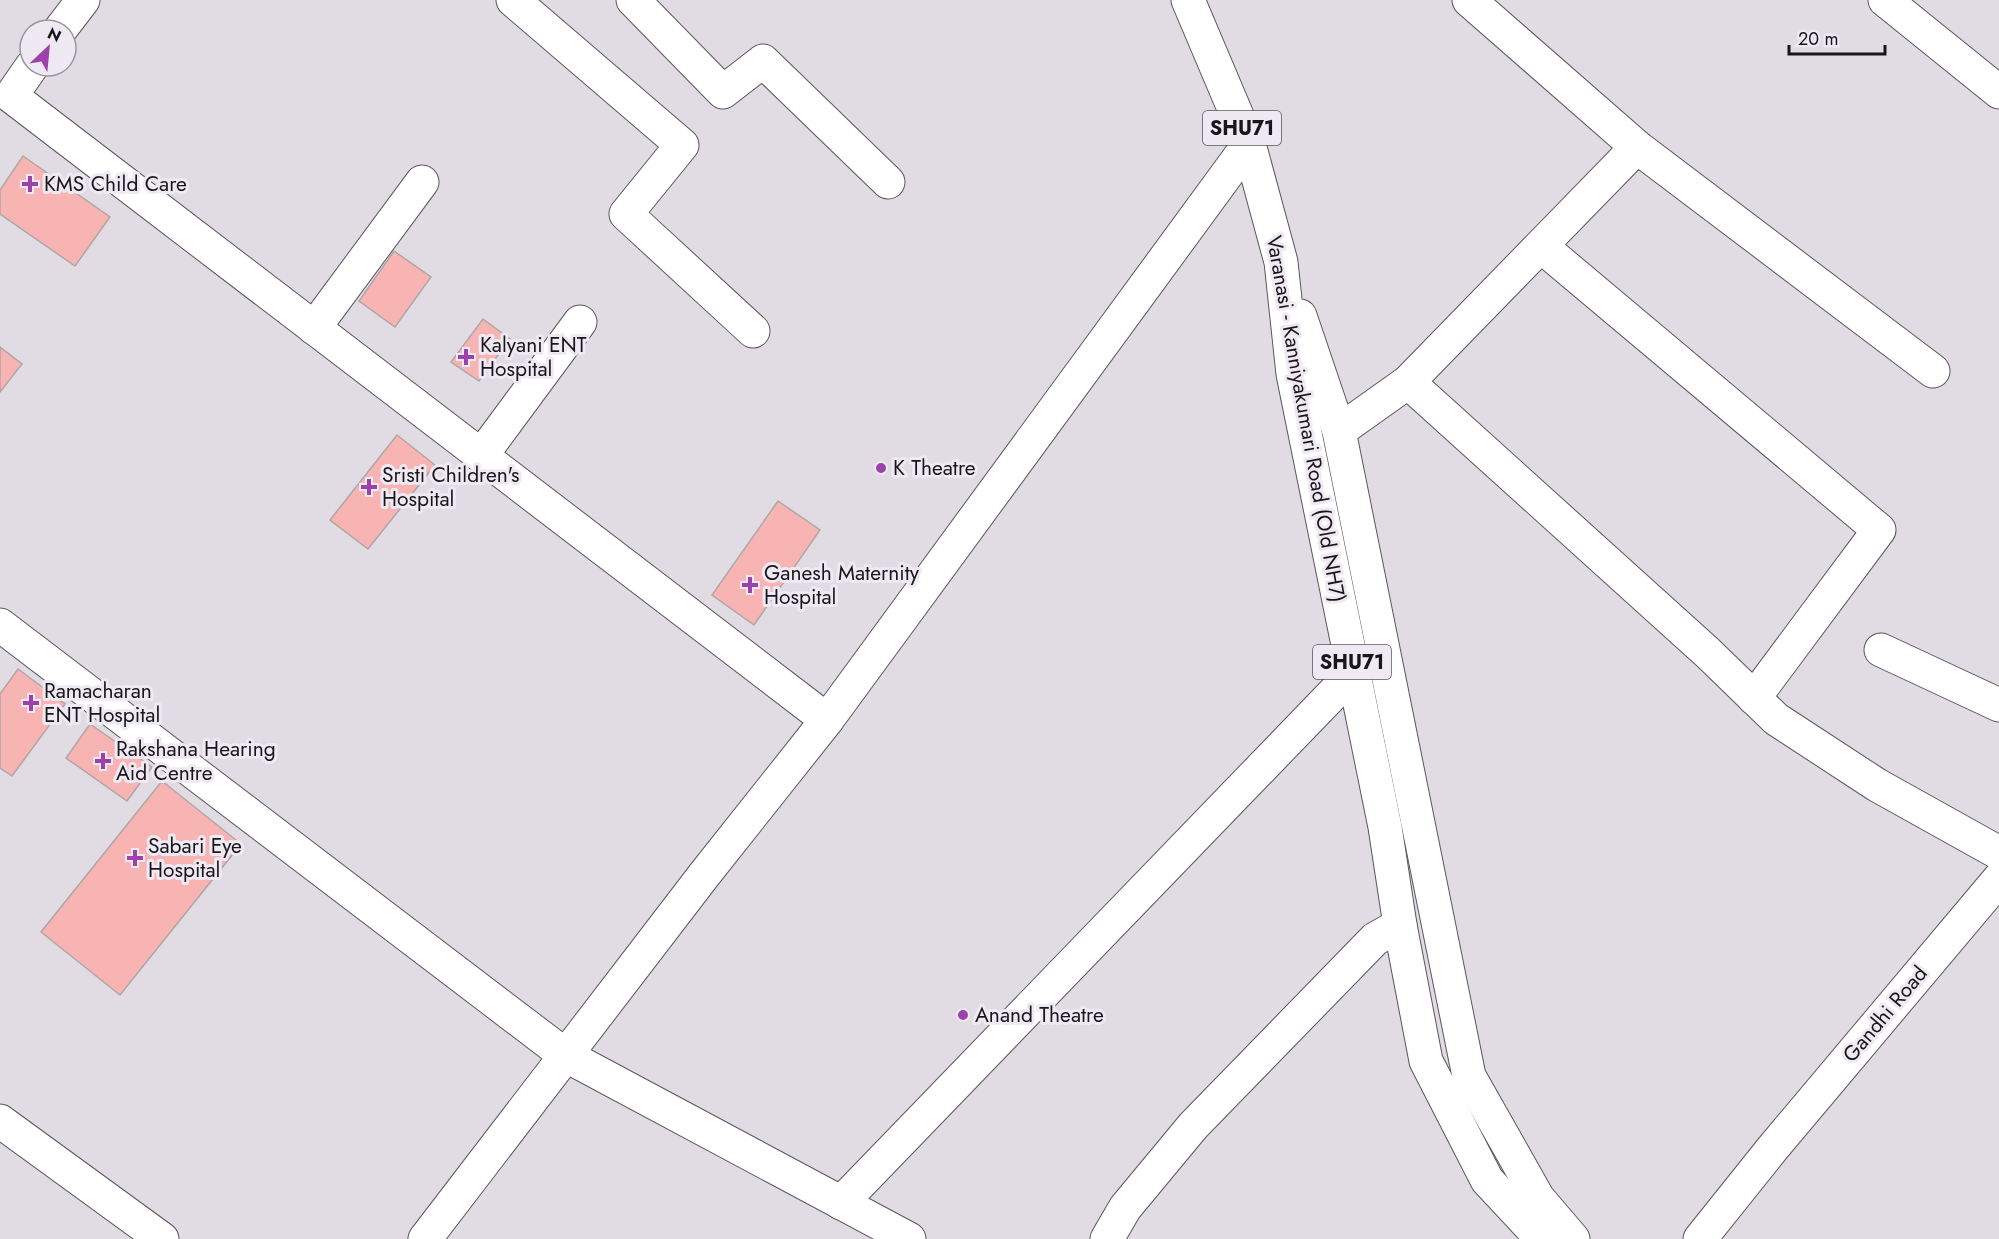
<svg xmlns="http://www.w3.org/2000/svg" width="1999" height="1239" font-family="Jost,sans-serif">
	<rect width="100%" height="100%" fill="#e1dce4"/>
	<g fill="#f8b4b2" stroke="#b0a6a5" stroke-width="1.5">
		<path d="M23 156 110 217 75 266 0 214V190Z"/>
		<path d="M394 251 431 277 395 327 359 301Z"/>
		<path d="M483 319 510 339 479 381 451 362Z"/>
		<path d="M0 347 22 364 0 392Z"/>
		<path d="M397 435 435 465 368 549 330 520Z"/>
		<path d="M778 501 820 530 754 625 712 595Z"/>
		<path d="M18 669 65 704 12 776 0 768V694Z"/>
		<path d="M90 724 152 767 127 801 66 758Z"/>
		<path d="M162 781 241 844 120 995 41 932Z"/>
	</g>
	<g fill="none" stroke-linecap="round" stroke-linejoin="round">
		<defs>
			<g id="minor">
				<path d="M513 0 682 145 626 214 753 331"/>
				<path d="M633 0 723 92 763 61 888 182"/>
				<path d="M1469 0 1637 147 1933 371"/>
				<path d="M1885 0 1999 92"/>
				<path d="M60 30 83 0"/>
				<path d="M32 66 11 96 827 720"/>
				<path d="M1541 246 1879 530 1754 698"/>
				<path d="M314 328 422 182"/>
				<path d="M1408 382 1637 147"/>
				<path d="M1339 431 1408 382 1708 653 1776 719 1877 785 1999 853"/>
				<path d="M481 456 580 322"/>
				<path d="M0 625 565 1055 909 1239"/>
				<path d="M1881 650 1999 705"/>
				<path d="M0 1121 162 1239"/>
				<path d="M841 1203 1354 672"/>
				<path d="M425 1239 704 875 827 720 1249 144"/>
				<path d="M1107 1239 1125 1208 1193 1126 1375 939 1400 925"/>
			</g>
			<g id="major">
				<path d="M1188 0 1249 144 1281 262 1293 374 1385 827 1400 925 1426 1061 1487 1180 1542 1239"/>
				<path d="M1300 316 1339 431 1469 1076 1538 1198 1573 1239"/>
				<path d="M1700 1239 1772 1149 1999 879"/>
			</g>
		</defs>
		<use href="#minor" stroke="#5a565d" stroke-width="35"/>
		<use href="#major" stroke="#5a565d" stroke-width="35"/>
		<use href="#minor" stroke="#fff" stroke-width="33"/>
		<use href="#major" stroke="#fff" stroke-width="33"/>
	</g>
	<g fill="#9d42ad" stroke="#eee9f2" stroke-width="2">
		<path d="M27 175h6v6h6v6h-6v6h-6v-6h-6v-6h6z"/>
		<path d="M463 348h6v6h6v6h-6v6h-6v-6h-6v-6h6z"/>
		<circle cx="881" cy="468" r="6"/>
		<path d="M366 478h6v6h6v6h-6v6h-6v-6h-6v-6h6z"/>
		<path d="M747 576h6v6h6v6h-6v6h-6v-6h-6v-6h6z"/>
		<path d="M28 694h6v6h6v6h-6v6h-6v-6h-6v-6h6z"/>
		<path d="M100 752h6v6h6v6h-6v6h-6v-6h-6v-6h6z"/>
		<path d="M132 849h6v6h6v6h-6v6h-6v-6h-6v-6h6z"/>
		<circle cx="963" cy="1015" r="6"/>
	</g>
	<g text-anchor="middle" stroke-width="6" stroke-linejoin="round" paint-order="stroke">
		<g fill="#eee9f2" stroke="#58555a" stroke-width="1.5">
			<rect x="1203" y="111" width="78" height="34" rx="4.5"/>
			<rect x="1313" y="645" width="78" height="34" rx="4.5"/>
		</g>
		<g font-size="20" font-weight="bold" fill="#181619">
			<text x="1242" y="135">SHU71</text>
			<text x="1352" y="669">SHU71</text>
		</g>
		<g font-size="21" fill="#181619" stroke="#eee9f2" text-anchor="start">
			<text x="44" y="191">KMS Child Care</text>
			<text x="480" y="352">Kalyani ENT<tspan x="480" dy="24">Hospital</tspan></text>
			<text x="893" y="475">K Theatre</text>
			<text x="382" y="482">Sristi Children's<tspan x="382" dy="24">Hospital</tspan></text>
			<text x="764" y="580">Ganesh Maternity<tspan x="764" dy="24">Hospital</tspan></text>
			<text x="44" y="698">Ramacharan<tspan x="44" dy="24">ENT Hospital</tspan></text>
			<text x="116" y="756">Rakshana Hearing<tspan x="116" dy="24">Aid Centre</tspan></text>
			<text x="148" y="853">Sabari Eye<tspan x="148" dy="24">Hospital</tspan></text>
			<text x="975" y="1022">Anand Theatre</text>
		</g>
		<g font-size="21" fill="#181619" stroke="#eee9f2">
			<text transform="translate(1306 419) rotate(80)" y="7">Varanasi - Kanniyakumari Road (Old NH7)</text>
			<text transform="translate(1885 1014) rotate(-50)" y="7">Gandhi Road</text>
		</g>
	</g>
	<g transform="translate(48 48) rotate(26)"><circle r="28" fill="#eee9f2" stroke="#98959b" stroke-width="1.5"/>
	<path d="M0-4.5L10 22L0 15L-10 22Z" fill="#9d42ad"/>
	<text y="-9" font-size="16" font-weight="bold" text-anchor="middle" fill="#181619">N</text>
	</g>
	<path d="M1789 45v9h96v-9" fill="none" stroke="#181619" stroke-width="3"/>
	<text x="1798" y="45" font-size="18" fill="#181619" stroke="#eee9f2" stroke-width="4.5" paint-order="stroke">20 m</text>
</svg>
